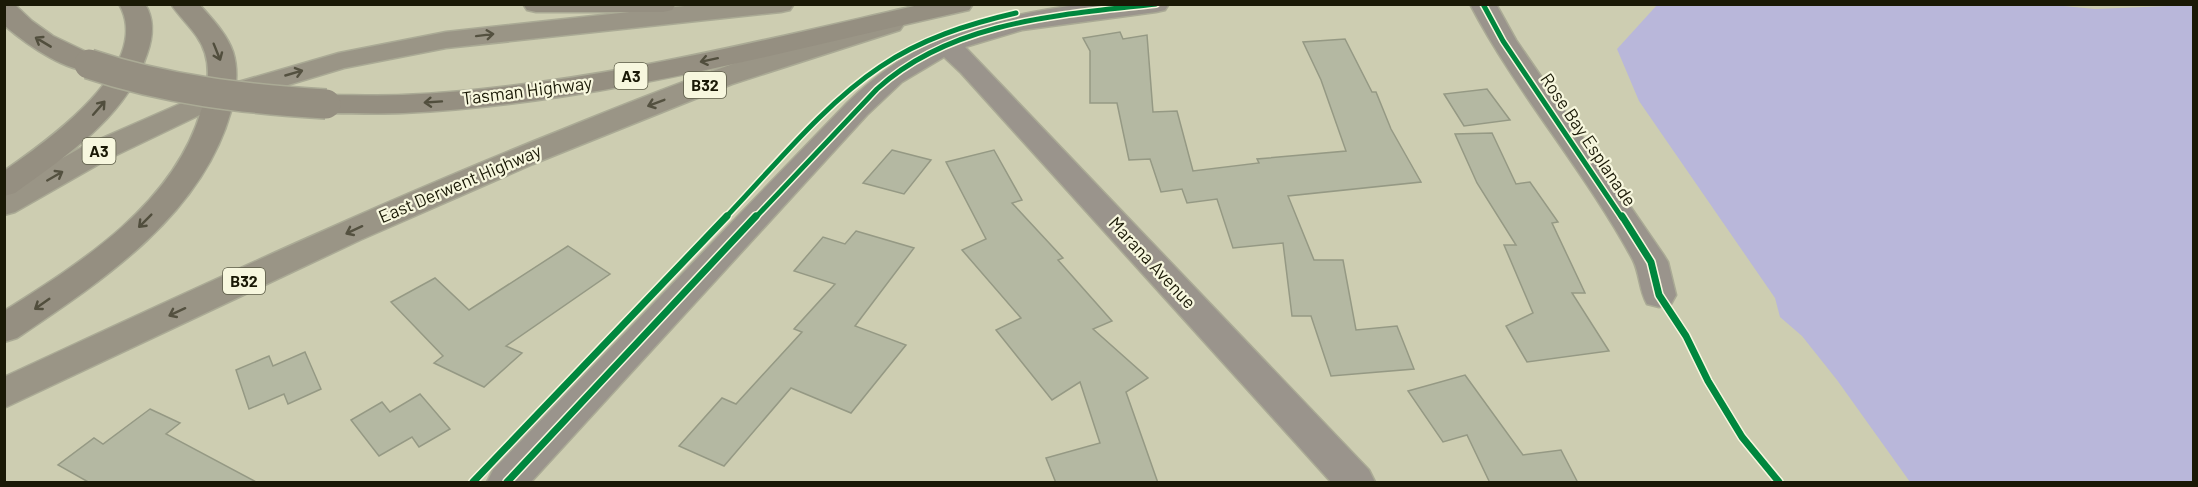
<svg xmlns="http://www.w3.org/2000/svg" width="2198" height="487" font-family="Barlow,sans-serif">
	<rect width="100%" height="100%" fill="#cdcdb1"/>
	<path fill="#b9b7da" d="M2053 5 2095 9 2193 5V482H1910L1837 380 1802 336 1780 317 1775 298 1639 101 1617 49 1657 5Z"/>
	<g fill="#b4b8a2" stroke="#959984" stroke-width="1.5">
		<path d="M1120 32 1123 39 1147 35 1153 112 1177 111 1193 171 1259 163 1257 159 1346 151 1321 80 1303 42 1345 39 1372 92H1376L1391 129 1421 182 1288 196 1314 260H1343L1356 330 1397 326 1414 369 1331 376 1311 316H1292L1283 243 1233 248 1217 199 1187 203 1182 189 1161 192 1150 159 1129 160 1117 103H1090V51L1083 38Z"/>
		<path d="M1487 89 1510 120 1464 126 1444 94Z"/>
		<path d="M1492 133 1516 184 1530 182 1558 222 1552 223 1585 293H1572L1609 351 1527 362 1506 326 1533 313 1504 245H1516L1477 183 1455 134Z"/>
		<path d="M892 150 931 160 904 194 863 183Z"/>
		<path d="M994 150 1022 200 1012 203 1063 258 1058 260 1112 321 1093 329 1148 378 1126 392 1158 483H1056L1046 458 1100 443 1080 382 1052 400 996 330 1021 318 962 250 986 239 946 162Z"/>
		<path d="M856 231 914 248 855 326 906 345 851 413 791 388 724 466 679 446 722 398 736 404 802 332 794 329 835 284 794 271 823 237 845 244Z"/>
		<path d="M568 246 610 274 506 346 522 353 484 387 434 363 443 356 391 302 435 278 469 310Z"/>
		<path d="M305 352 321 389 288 404 284 394 249 409 236 370 269 356 273 366Z"/>
		<path d="M1465 375 1523 455 1561 450 1578 483H1490L1467 435 1443 442 1408 391Z"/>
		<path d="M420 394 450 429 419 447 412 437 379 456 351 420 382 402 390 412Z"/>
		<path d="M150 409 180 423 166 434 258 483H90L58 465 94 438 103 444Z"/>
	</g>
	<g fill="none" stroke-linecap="round" stroke-linejoin="round">
		<defs>
			<g id="minor">
				<path d="M1083 4H1169L1165 10 1156 12 1022 30 965 47 1369 470 1375 482H1331L961 73 944 57 902 82 867 115 531 482H487L493 470 847 103C916 35 989 17 1083 4Z"/>
				<path d="M1470 4H1496L1516 40 1663 254 1668 262 1676 295 1671 304 1659 307 1647 304C1639 290 1640 274 1633 260 1585 171 1517 94 1470 4Z"/>
			</g>
			<g id="major">
				<path d="M703 4H794L790 10 781 12 446 48 344 68 238 100 228 97 224 91 228 85 339 53 446 32Z"/>
				<path d="M891 16 900 18 904 24 900 30 732 84 533 164 360 240 4 408V377C188 292 371 206 559 131 667 87 778 44 891 16Z"/>
				<path d="M198 96 208 99 212 105 208 111 106 160 15 212 4 215V191L84 146Z"/>
			</g>
			<g id="highway">
				<path d="M4 4H14L32 21 53 36 99 58 103 64 99 70C71 77 25 43 4 25Z"/>
				<path d="M119 4H145C155 20 153 37 147 54 127 116 66 156 15 193L4 196V171C46 142 155 66 119 4Z"/>
				<path d="M171 4H199C212 19 227 34 233 52 239 71 236 92 231 111 202 215 102 281 17 338L4 342V311C82 262 174 204 201 111 207 92 211 72 205 53 199 33 182 21 171 4Z"/>
				<path d="M523 4H676L672 10 663 12H536L527 10Z"/>
				<path d="M923 4H973L969 10 960 12C777 53 592 104 403 113 377 114 352 113 326 113L316 110 312 104 316 98 326 95C352 95 378 96 403 95 579 87 751 43 923 4Z"/>
			</g>
		</defs>
		<use href="#minor" stroke="#aaaa95" stroke-width="3"/>
		<use href="#major" stroke="#aaaa95" stroke-width="3"/>
		<use href="#highway" stroke="#aaaa95" stroke-width="3"/>
		<use href="#minor" fill="#9a948c" fill-rule="evenodd"/>
		<use href="#major" fill="#9a9586" fill-rule="evenodd"/>
		<use href="#highway" fill="#958f81" fill-rule="evenodd"/>
		<defs>
			<path id="highway-bridge" d="M89 64C166 90 245 99 326 104"/>
		</defs>
		<use href="#highway-bridge" stroke="#aaaa95" stroke-width="32" stroke-linecap="butt"/>
		<use href="#highway-bridge" stroke="#958f81" stroke-width="29"/>
		<defs>
			<g id="cycleway-far1">
				<path d="M1483 4 1503 41 1622 218"/>
				<path d="M725 218C773 168 823 105 880 67 921 39 968 24 1016 13"/>
				<path d="M755 218 877 89C952 21 1060 15 1156 4"/>
			</g>
			<g id="cycleway">
				<path d="M1622 216 1651 262 1659 295 1686 336 1708 381 1742 437 1779 482"/>
				<path d="M473 482 727 216"/>
				<path d="M507 482 756 216"/>
			</g>
		</defs>
		<use href="#cycleway-far1" stroke="#f7f7de" stroke-width="8"/>
		<use href="#cycleway" stroke="#f7f7de" stroke-width="10"/>
		<use href="#cycleway-far1" stroke="#00873e" stroke-width="5"/>
		<use href="#cycleway" stroke="#00873e" stroke-width="7"/>
	</g>
	<defs><path id="oneway-shaft" d="M-6 0H5M1.5-3L5.5 0L1.5 3" fill="none" stroke-width="1.6" stroke-linecap="round" stroke-linejoin="round" transform="scale(1.5)"/></defs>
	<g stroke="#545140">
		<use href="#oneway-shaft" transform="translate(485 35) rotate(-7)"/>
		<use href="#oneway-shaft" transform="translate(294 73) rotate(-16)"/>
		<use href="#oneway-shaft" transform="translate(656 103) rotate(159)"/>
		<use href="#oneway-shaft" transform="translate(55 176) rotate(-30)"/>
		<use href="#oneway-shaft" transform="translate(354 230) rotate(155)"/>
		<use href="#oneway-shaft" transform="translate(177 312) rotate(155)"/>
	</g>
	<g stroke="#514e3d">
		<use href="#oneway-shaft" transform="translate(43 42) rotate(-149)"/>
		<use href="#oneway-shaft" transform="translate(217 52) rotate(68)"/>
		<use href="#oneway-shaft" transform="translate(709 60) rotate(168)"/>
		<use href="#oneway-shaft" transform="translate(433 102) rotate(176)"/>
		<use href="#oneway-shaft" transform="translate(99 108) rotate(-49)"/>
		<use href="#oneway-shaft" transform="translate(145 221) rotate(135)"/>
		<use href="#oneway-shaft" transform="translate(42 304) rotate(145)"/>
	</g>
	<g text-anchor="middle" stroke-width="4.5" stroke-linejoin="round" paint-order="stroke">
		<g fill="#f7f7de" stroke="#5c5c47" stroke-width="1.5">
			<rect x="614.5" y="63" width="33" height="26" rx="4.5"/>
			<rect x="684" y="72" width="42" height="26" rx="4.5"/>
			<rect x="82.5" y="138" width="33" height="26" rx="4.5"/>
			<rect x="223" y="268" width="42" height="26" rx="4.5"/>
		</g>
		<g font-size="16" font-weight="bold" fill="#1a1906">
			<text x="631" y="82">A3</text>
			<text x="705" y="91">B32</text>
			<text x="99" y="157">A3</text>
			<text x="244" y="287">B32</text>
		</g>
		<g font-size="18" fill="#1a1906" stroke="#f7f7de">
			<text transform="translate(527 91) rotate(-7)" y="6">Tasman Highway</text>
			<text transform="translate(1588 140) rotate(56)" y="6">Rose Bay Esplanade</text>
			<text transform="translate(460 184) rotate(-23)" y="6">East Derwent Highway</text>
			<text transform="translate(1152 263) rotate(47)" y="6">Marana Avenue</text>
		</g>
	</g>
	<rect width="2198" height="487" fill="none" stroke="#1a1906" stroke-width="12"/>
</svg>
